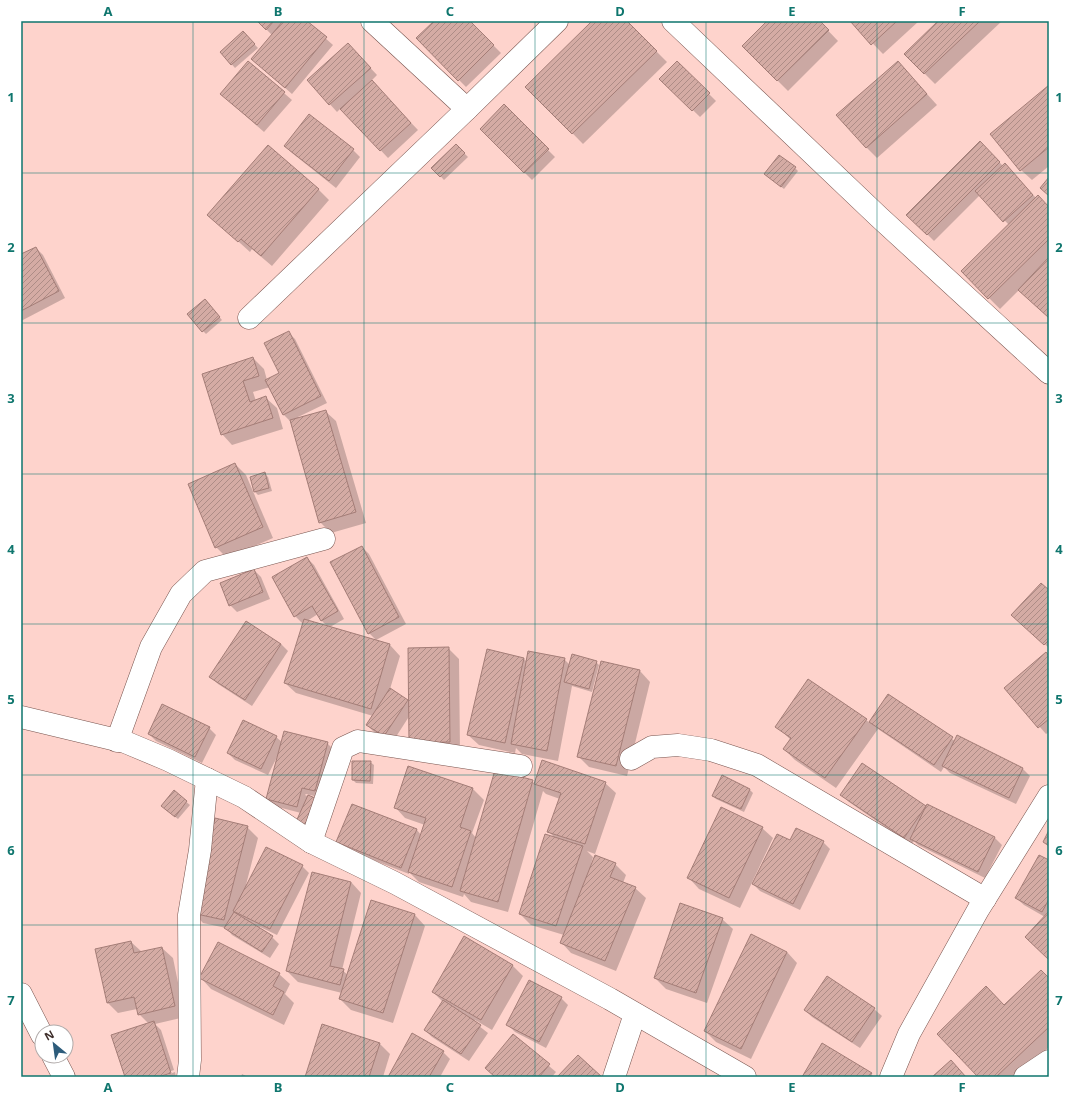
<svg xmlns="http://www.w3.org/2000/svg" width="1070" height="1098" font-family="'Noto Sans',sans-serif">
	<defs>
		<pattern id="building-hatch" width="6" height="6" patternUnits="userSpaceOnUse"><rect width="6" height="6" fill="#d4aba4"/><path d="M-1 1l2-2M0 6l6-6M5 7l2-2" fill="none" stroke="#ad8c86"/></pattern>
	</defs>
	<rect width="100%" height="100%" fill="#fed3cc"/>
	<g fill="#0003" fill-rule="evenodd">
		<path d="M258 21H306L333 45 292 94 252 59 272 35Z"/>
		<path d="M435 21H469L501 53 466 87 417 38Z"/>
		<path d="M594 21H626L667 62 583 144 527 87Z"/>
		<path d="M768 21H819L838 41 788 91 743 46Z"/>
		<path d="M851 21H919L883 54Z"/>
		<path d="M940 21H1002L935 84 905 54Z"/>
		<path d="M243 32 258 48 235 68 221 52Z"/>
		<path d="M348 44 377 75 371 81 418 130 388 158 341 108 337 112 308 80Z"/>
		<path d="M677 62 716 101 700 117 661 79Z"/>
		<path d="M898 62 937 105 877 158 866 147Z"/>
		<path d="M249 63 292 100 264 132 229 101Z"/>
		<path d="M1049 86V166L1032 180 1021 170Z"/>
		<path d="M504 106 555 157 532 180 481 129Z"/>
		<path d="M309 116 353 150 360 157 336 188 292 153 285 146Z"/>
		<path d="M980 142 1003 166 1012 172 1036 198 1049 208V318L1019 290 1000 309 962 271 1009 225 980 195 934 241 908 215Z"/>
		<path d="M456 145 468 157 444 180 433 168Z"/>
		<path d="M795 168 798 171 784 189 768 177Z"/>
		<path d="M318 189 329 200 272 266 252 249 250 252 209 215Z"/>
		<path d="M36 248 43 255 65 298 21 321V255Z"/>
		<path d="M208 304 222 320 206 334 203 331Z"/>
		<path d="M288 332 295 339 327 403 298 417V419L325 411 336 421 366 523 331 533 320 522 290 421 283 414 270 387 253 392 256 401 266 398 277 408 283 429 232 445 222 434 203 374 253 358 264 369 267 380 280 373Z"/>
		<path d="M235 464 246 475 273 538 227 558 216 547Z"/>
		<path d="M265 474 268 477 272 491 258 495 255 492Z"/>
		<path d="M362 547 369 554 406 624 376 640 369 633Z"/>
		<path d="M307 558 314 565 344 619 330 627 390 645 400 656 390 689 410 703 448 648 459 659 460 752 421 753 410 715 392 743 374 732 367 725 373 716 296 693 285 683 303 624 295 616ZM318 614 322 621 328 627 307 621Z"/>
		<path d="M254 570 261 577 270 599 237 612 230 605Z"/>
		<path d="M1049 591V648L1020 622Z"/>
		<path d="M246 622 281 644 288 651 252 706 218 684 210 677Z"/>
		<path d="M1049 657V732L1046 734 1006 688Z"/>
		<path d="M523 658 527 662 564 659 570 665 596 662 599 665 592 692 572 686 558 761 522 754 516 748 515 753 479 745 468 735Z"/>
		<path d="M640 671 650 682 627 776 589 767 578 756Z"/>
		<path d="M888 696 955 741 1023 769 1030 776 1016 804 950 773 944 767 941 772 878 729 836 788 795 760 784 749 791 740 776 726 866 720 870 723Z"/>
		<path d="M209 728 216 735 202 763 156 741 149 734Z"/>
		<path d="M276 737 282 742 327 743 334 750 322 798 306 794 305 795 321 802 301 813 274 806 267 799 278 758 277 757 268 775 235 760 228 753Z"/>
		<path d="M370 762 374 765 373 784 356 783 353 780Z"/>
		<path d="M863 765 926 808 995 838 1002 845 985 878 918 845 914 841 911 845 849 802 842 795Z"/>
		<path d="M408 767 473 789 484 800 472 833 476 838 532 781 535 784 605 783 616 793 595 854 587 851 593 857 590 868 615 864 626 875 623 883 635 888 646 898 616 971 571 953 561 942 564 935 531 925 520 914 555 838 549 832 560 799 546 794 543 791 508 912 471 902 464 894 463 897 419 882 409 872V874L345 849 338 842 353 805 417 830 421 835 425 825 405 818 395 807Z"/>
		<path d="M722 777 750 790 753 793 744 812 716 799 713 796Z"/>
		<path d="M174 792 190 805 178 819 166 810Z"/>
		<path d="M247 827 258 838 246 885 302 866 309 873 277 935 260 927 259 928 272 937 279 944 270 958 232 935 226 928 203 923 193 912Z"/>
		<path d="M762 828 773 838 740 908 699 889 689 878Z"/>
		<path d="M790 842H823L830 849 800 910 760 891 753 884Z"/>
		<path d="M1049 861V959L1045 917 1024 905 1016 898Z"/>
		<path d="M351 882 361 893 342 970 348 975 415 915 425 926 393 1023 351 1010 340 999 342 993 298 982 287 971Z"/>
		<path d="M722 919 733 929 707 1003 666 989 655 978Z"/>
		<path d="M131 942 142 952 162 948 173 958 185 1017 155 1024 161 1030 174 1070 154 1077H126L149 1024 139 1014 137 1009 118 1013 107 1002Z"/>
		<path d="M787 952 797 963 751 1059 716 1042 705 1031Z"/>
		<path d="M512 965 523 976 492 1030 475 1020 474 1022 488 1033 469 1061 432 1037 425 1030 443 1002 433 992Z"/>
		<path d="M279 974 290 984 285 994 294 1003 284 1025 211 989 201 978Z"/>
		<path d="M1049 979V1047L1018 1077H980Z"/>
		<path d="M561 998 568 1005 546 1048 515 1032 508 1025Z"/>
		<path d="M874 1009 882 1016 860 1048 812 1017 805 1010Z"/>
		<path d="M514 1036 556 1072 552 1077H495Z"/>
		<path d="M379 1043 390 1054 383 1077H306Z"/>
		<path d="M443 1052 450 1059 440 1077H389Z"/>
		<path d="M175 1072 176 1077H161Z"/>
		<path d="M242 1074 248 1077H241Z"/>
		<path d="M871 1074 874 1077H803Z"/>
	</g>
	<g fill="url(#building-hatch)" stroke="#a47d77">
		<path d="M257 21H274L266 30Z"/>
		<path d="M283 21H307L327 37 285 88 251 59Z"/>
		<path d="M434 21H470L494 45 458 81 416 38Z"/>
		<path d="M592 21H627L657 51 572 134 525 87Z"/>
		<path d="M767 21H820L829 30 777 81 742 46Z"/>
		<path d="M850 21H897L871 45Z"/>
		<path d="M938 21H980L924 74 904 54Z"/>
		<path d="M243 31 255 44 231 65 220 52Z"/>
		<path d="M348 43 371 68 329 105 307 80Z"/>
		<path d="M248 61 285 92 257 125 220 94Z"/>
		<path d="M677 61 710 93 692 111 659 79Z"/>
		<path d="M898 61 927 94 866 148 836 115Z"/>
		<path d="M372 80 411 123 380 151 340 109Z"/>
		<path d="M1049 85V147L1020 171 990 134Z"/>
		<path d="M504 104 549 149 524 173 480 129Z"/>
		<path d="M309 114 354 149 329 181 284 146Z"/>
		<path d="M980 141 1000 162 927 235 906 215Z"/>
		<path d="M456 144 465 153 440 177 431 168Z"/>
		<path d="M268 145 319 189 261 256 241 239 238 242 207 215Z"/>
		<path d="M779 155 796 167 781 187 764 174Z"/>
		<path d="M1005 163 1033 195 1003 222 975 191Z"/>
		<path d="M1049 177V196L1040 188Z"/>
		<path d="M1038 195 1049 207V239L988 299 961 271Z"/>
		<path d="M36 247 59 291 21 311V254Z"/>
		<path d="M1049 257V318L1018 290Z"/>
		<path d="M205 299 220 317 202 332 187 314Z"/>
		<path d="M289 331 321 396 283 415 265 380 279 373 264 343Z"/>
		<path d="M253 357 259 376 243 381 250 402 266 396 273 418 221 435 202 374Z"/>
		<path d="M326 410 356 512 319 523 290 420Z"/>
		<path d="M235 463 263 527 215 548 188 484Z"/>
		<path d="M265 472 269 488 254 492 250 477Z"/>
		<path d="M362 546 399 617 368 634 330 562Z"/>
		<path d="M307 557 338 611 321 621 312 606 294 617 272 577Z"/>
		<path d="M254 569 263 592 229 606 220 583Z"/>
		<path d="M1041 583 1049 590V640L1044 645 1011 615Z"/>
		<path d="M304 619 390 644 371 709 284 683Z"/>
		<path d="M246 621 281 644 245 700 209 677Z"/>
		<path d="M449 647 450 742 409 743 408 648Z"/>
		<path d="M487 649 524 658 505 743 467 735Z"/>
		<path d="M528 651 565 658 547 751 511 744Z"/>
		<path d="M1046 652 1049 656V719L1038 728 1004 688Z"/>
		<path d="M572 654 597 661 589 689 564 682Z"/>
		<path d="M601 661 640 670 616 766 577 757Z"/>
		<path d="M808 679 867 719 825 778 783 749 791 738 775 727Z"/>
		<path d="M390 688 408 700 384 736 366 725Z"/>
		<path d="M888 694 953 737 934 765 869 722Z"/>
		<path d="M162 704 210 727 195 757 148 734Z"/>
		<path d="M243 720 277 736 261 769 227 753Z"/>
		<path d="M284 731 328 742 315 791 302 788 297 807 266 799Z"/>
		<path d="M957 735 1023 768 1009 798 942 766Z"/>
		<path d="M542 760 606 782 585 844 547 832 561 793 534 784Z"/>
		<path d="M352 761H371L370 781 352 780Z"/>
		<path d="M862 763 926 806 904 838 840 795Z"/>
		<path d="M408 766 473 788 460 827 471 831 452 887 408 872 426 818 394 808Z"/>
		<path d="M495 770 533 780 498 902 460 891Z"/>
		<path d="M722 775 750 789 741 809 712 796Z"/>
		<path d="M174 790 187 801 175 817 161 806Z"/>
		<path d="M308 795 322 801 310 830 295 824Z"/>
		<path d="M352 804 417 829 401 868 336 842Z"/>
		<path d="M927 804 995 837 978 872 910 839Z"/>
		<path d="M721 807 763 827 729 898 687 878Z"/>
		<path d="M215 818 248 826 224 920 192 913Z"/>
		<path d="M796 828 824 841 793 904 752 884 777 834 790 840Z"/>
		<path d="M1049 830V846L1043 842Z"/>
		<path d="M545 834 583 846 556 926 519 914Z"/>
		<path d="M266 847 303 865 270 929 233 911Z"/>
		<path d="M595 855 616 863 610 877 636 887 605 961 560 943Z"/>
		<path d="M1039 855 1049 860V899L1042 912 1015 898Z"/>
		<path d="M312 872 351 882 330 966 344 969 340 985 286 971Z"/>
		<path d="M371 900 415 914 383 1013 339 999Z"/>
		<path d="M680 903 723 918 696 993 654 978Z"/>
		<path d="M1049 911V960L1025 937Z"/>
		<path d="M234 912 273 936 262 952 224 928Z"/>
		<path d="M751 934 787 952 741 1049 704 1031Z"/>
		<path d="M464 936 513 965 481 1020 432 992Z"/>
		<path d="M131 941 134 953 162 947 175 1006 138 1015 134 997 107 1003 95 949Z"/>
		<path d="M218 942 280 973 273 986 284 992 273 1015 199 978Z"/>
		<path d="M1041 970 1049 978V1027L996 1077H978L937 1034 986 986 1004 1005Z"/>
		<path d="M827 976 875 1008 852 1042 804 1010Z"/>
		<path d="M529 980 562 997 539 1042 506 1025Z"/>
		<path d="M443 1000 481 1025 461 1054 424 1030Z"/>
		<path d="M154 1021 171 1073 158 1077H125L111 1035Z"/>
		<path d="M322 1024 380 1043 369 1077H305Z"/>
		<path d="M412 1033 444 1051 429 1077H388Z"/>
		<path d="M513 1034 550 1064 539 1077H495L485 1068Z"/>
		<path d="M822 1043 872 1073 869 1077H802Z"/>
		<path d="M578 1055 602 1077H557Z"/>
		<path d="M951 1060 966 1077H932Z"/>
	</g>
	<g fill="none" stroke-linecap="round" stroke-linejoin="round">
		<defs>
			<g id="minor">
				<path d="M372 21 467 109"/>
				<path d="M673 21 879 217 1049 373"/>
				<path d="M249 318 467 109 557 21"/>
				<path d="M21 717 125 742 168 760 207 779 244 797 311 842 395 883 610 999 745 1077"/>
				<path d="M117 741 151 647 181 594 205 571 324 539"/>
				<path d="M631 759 652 747 678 745 711 750 757 765 985 899"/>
				<path d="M311 842 343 748 358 741 521 766"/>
				<path d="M21 994 42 1035"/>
				<path d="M53 1056 64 1077"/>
				<path d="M188 1077 190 1060 189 915 200 850 207 779"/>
				<path d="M614 1077 635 1014"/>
				<path d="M891 1077 909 1034 978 910 1049 796"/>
				<path d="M1025 1077 1049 1061"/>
			</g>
		</defs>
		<use href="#minor" stroke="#79554f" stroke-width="23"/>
		<use href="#minor" stroke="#fff" stroke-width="22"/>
	</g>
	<path fill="none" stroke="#0f766e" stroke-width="1" stroke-opacity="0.55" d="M193 21V1077M364 21V1077M535 21V1077M706 21V1077M877 21V1077M21 173H1049M21 323H1049M21 474H1049M21 624H1049M21 775H1049M21 925H1049"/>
	<rect width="1070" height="1098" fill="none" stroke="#ffffff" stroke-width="44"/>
	<g transform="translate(54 1044) rotate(331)"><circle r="19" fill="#ffffff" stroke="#b1abaa"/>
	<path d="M0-3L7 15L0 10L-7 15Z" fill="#2d5c7b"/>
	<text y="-6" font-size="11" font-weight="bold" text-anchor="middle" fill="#3d2d2a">N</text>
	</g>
	<rect x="22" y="22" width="1026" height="1054" fill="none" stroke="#0f766e" stroke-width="1.5"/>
	<g font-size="13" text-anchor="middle" font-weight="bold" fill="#0f766e">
		<text x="108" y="16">A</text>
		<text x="278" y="16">B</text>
		<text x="450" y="16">C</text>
		<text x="620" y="16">D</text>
		<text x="792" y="16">E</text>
		<text x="962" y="16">F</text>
		<text x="11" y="102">1</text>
		<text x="1059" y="102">1</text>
		<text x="11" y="252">2</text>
		<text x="1059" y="252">2</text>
		<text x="11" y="403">3</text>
		<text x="1059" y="403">3</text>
		<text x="11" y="554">4</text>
		<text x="1059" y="554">4</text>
		<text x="11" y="704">5</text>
		<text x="1059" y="704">5</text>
		<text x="11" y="855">6</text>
		<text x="1059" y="855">6</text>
		<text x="11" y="1005">7</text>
		<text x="1059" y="1005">7</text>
		<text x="108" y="1092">A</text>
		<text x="278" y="1092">B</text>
		<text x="450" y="1092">C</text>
		<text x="620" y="1092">D</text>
		<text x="792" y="1092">E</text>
		<text x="962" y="1092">F</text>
	</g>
</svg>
